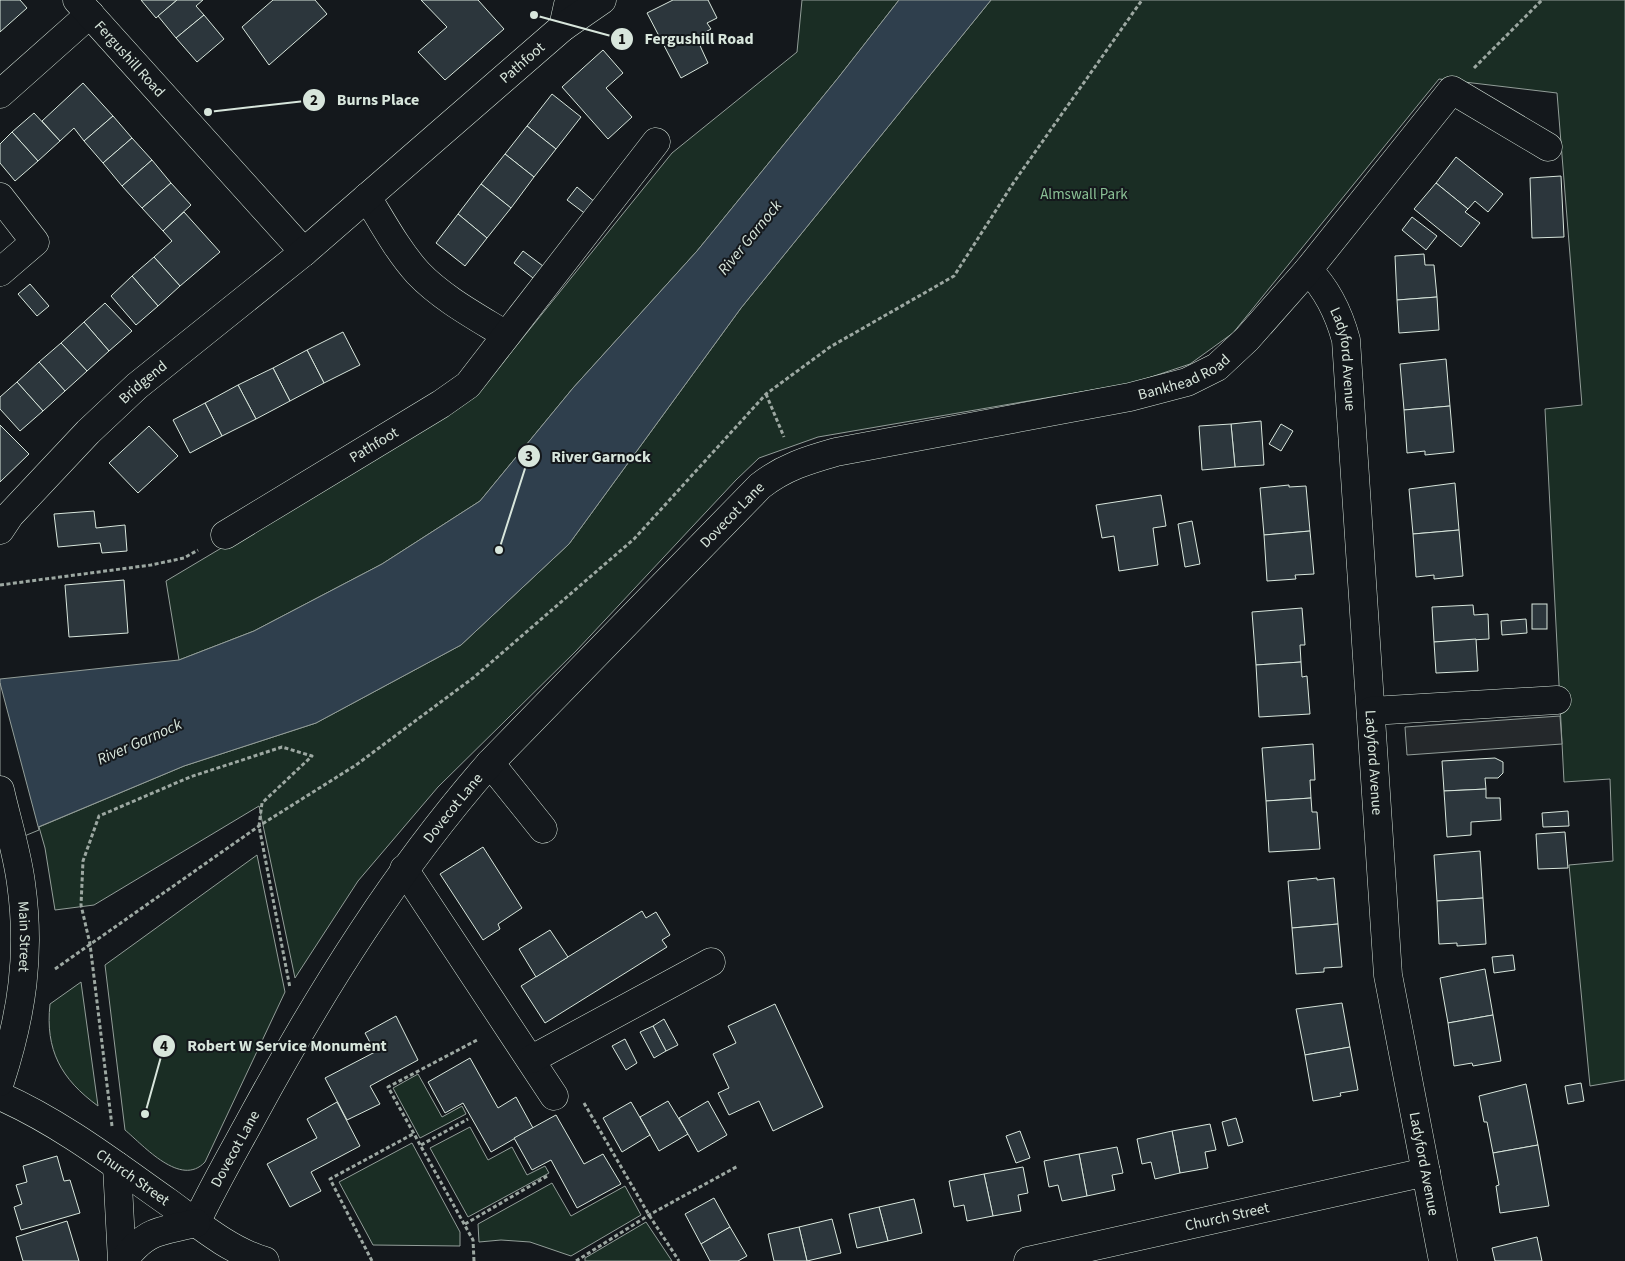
<svg xmlns="http://www.w3.org/2000/svg" width="1625" height="1261" font-family="'Source Sans 3',sans-serif">
	<rect width="100%" height="100%" fill="#14181c"/>
	<g fill="#1a2d24" stroke="#939e99">
		<path d="M802 0H899L838 78 697 251 573 388 480 501 382 564 254 631 179 660 166 581 475 397 672 153 797 52Z"/>
		<path d="M991 0H1625V1080L1590 1086 1569 865 1613 861 1610 779 1564 782 1545 409 1582 405 1557 93 1439 79 1233 333 1190 364 1133 383 818 437 759 458 736 480 576 651 438 787 358 881 295 978 259 806 94 905 55 910 45 848 39 827 184 766 316 723 461 645 569 544 741 308Z"/>
		<path d="M257 855 285 992 205 1162C181 1188 144 1146 125 1130L105 965Z"/>
		<path d="M81 982 98 1106C61 1079 45 1050 50 1004Z"/>
		<path d="M418 1074 442 1117 462 1106 466 1114 420 1138 393 1088Z"/>
		<path d="M470 1127 488 1160 512 1147 527 1175 545 1166 549 1173 468 1217 430 1148Z"/>
		<path d="M412 1143 460 1232V1246L373 1245 339 1182Z"/>
		<path d="M552 1183 571 1216 625 1186 641 1215 571 1256 530 1242 501 1240 479 1242 478 1224Z"/>
		<path d="M646 1222 672 1261H585V1258Z"/>
	</g>
	<path fill="#24282b" stroke="#939e99" d="M1560 716 1562 744 1407 755 1405 727Z"/>
	<path fill="#2f3f4d" stroke="#939e99" d="M899 0H991L741 308 569 544 461 645 316 723 184 766 0 843V679L179 660 254 631 382 564 480 501 573 388 697 251 838 78Z"/>
	<path fill="#14181c" stroke="#939e99" d="M0 683 39 830 0 846Z"/>
	<g fill="#2c363c" stroke="#d8e6dc">
		<path d="M0 0H20L27 8 0 32Z"/>
		<path d="M141 0H177L156 18Z"/>
		<path d="M177 0H203L196 6 204 15 176 38 158 16Z"/>
		<path d="M273 0H315L327 14 269 65 242 27Z"/>
		<path d="M421 0H478L504 29 445 80 418 52 447 27Z"/>
		<path d="M673 0H708L717 18 707 23 711 29 696 37 708 63 681 78 647 13Z"/>
		<path d="M204 15 224 39 197 62 176 38Z"/>
		<path d="M603 50 623 73 606 88 632 117 608 139 562 87Z"/>
		<path d="M83 83 113 116 84 141 74 128 60 141 42 121Z"/>
		<path d="M552 94 581 117 556 149 527 126Z"/>
		<path d="M34 113 60 141 38 161 12 132Z"/>
		<path d="M113 116 132 138 103 163 84 141Z"/>
		<path d="M527 126 556 149 534 177 505 154Z"/>
		<path d="M12 132 38 161 15 181 0 163V144Z"/>
		<path d="M132 138 152 160 122 186 103 163Z"/>
		<path d="M505 154 534 177 511 208 481 184Z"/>
		<path d="M1456 157 1503 194 1488 212 1475 201 1468 209 1436 183Z"/>
		<path d="M152 160 171 183 142 208 122 186Z"/>
		<path d="M1561 176 1564 237 1532 238 1530 178Z"/>
		<path d="M171 183 191 205 163 231 142 208Z"/>
		<path d="M1436 183 1468 209 1465 212 1480 223 1461 247 1414 209Z"/>
		<path d="M481 184 511 208 487 238 458 214Z"/>
		<path d="M577 187 596 203 587 215 567 200Z"/>
		<path d="M184 212 220 252 180 286 154 257 172 241 163 231Z"/>
		<path d="M458 214 487 238 465 266 436 243Z"/>
		<path d="M1412 217 1437 236 1426 250 1402 230Z"/>
		<path d="M523 251 543 266 533 278 514 263Z"/>
		<path d="M1424 254 1425 265H1434L1437 297 1397 300 1395 256Z"/>
		<path d="M154 257 180 286 158 306 132 276Z"/>
		<path d="M132 276 158 306 136 325 111 296Z"/>
		<path d="M30 284 49 306 37 316 18 294Z"/>
		<path d="M1437 297 1439 330 1399 333 1397 300Z"/>
		<path d="M105 303 132 331 109 351 84 322Z"/>
		<path d="M84 322 109 351 87 371 61 343Z"/>
		<path d="M343 332 360 365 324 383 307 350Z"/>
		<path d="M61 343 87 371 65 391 39 362Z"/>
		<path d="M307 350 324 383 290 401 273 368Z"/>
		<path d="M1446 359 1450 406 1404 410 1400 364Z"/>
		<path d="M39 362 65 391 43 411 17 382Z"/>
		<path d="M273 368 290 401 256 419 238 385Z"/>
		<path d="M17 382 43 411 20 431 0 409V397Z"/>
		<path d="M238 385 256 419 222 436 205 403Z"/>
		<path d="M205 403 222 436 190 453 173 420Z"/>
		<path d="M1450 406 1454 452 1425 455V451L1407 453 1404 410Z"/>
		<path d="M1261 421 1264 465 1235 467 1231 424Z"/>
		<path d="M1231 424 1235 467 1202 470 1199 426Z"/>
		<path d="M1281 424 1293 431 1281 451 1269 444Z"/>
		<path d="M0 425 29 454 0 482Z"/>
		<path d="M149 426 178 456 138 493 109 463Z"/>
		<path d="M1455 483 1459 530 1413 534 1409 489Z"/>
		<path d="M1289 485V487L1306 486 1310 531 1264 535 1260 488Z"/>
		<path d="M1161 495 1166 526 1153 528 1158 565 1119 571 1114 536 1102 538 1096 505Z"/>
		<path d="M94 511 96 528 125 525 127 551 102 553 100 543 58 547 54 514Z"/>
		<path d="M1192 521 1200 564 1185 567 1178 524Z"/>
		<path d="M1459 530 1463 576 1434 579V575L1416 577 1413 534Z"/>
		<path d="M1310 531 1314 574 1295 575 1296 579 1267 581 1264 535Z"/>
		<path d="M124 580 128 633 69 637 65 585Z"/>
		<rect x="1532" y="604" width="15" height="25"/>
		<path d="M1473 605 1474 615 1488 614 1489 639 1434 642 1432 607Z"/>
		<path d="M1302 608 1305 645H1300L1301 662 1256 665 1252 612Z"/>
		<path d="M1526 619 1527 633 1502 635 1501 621Z"/>
		<path d="M1476 639 1478 671 1436 673 1434 642Z"/>
		<path d="M1301 662 1302 677 1307 676 1310 714 1259 717 1256 665Z"/>
		<path d="M1313 744 1315 780H1310L1311 798 1266 801 1262 748Z"/>
		<path d="M1495 758 1503 762V773L1498 778H1485L1486 789 1444 791 1442 761Z"/>
		<path d="M1486 789V798H1500L1501 820 1471 822V835L1447 837 1444 791Z"/>
		<path d="M1311 798 1312 812H1317L1320 849 1269 852 1266 801Z"/>
		<path d="M1568 811 1569 826 1543 827 1542 813Z"/>
		<path d="M1565 832 1568 868 1538 869 1536 834Z"/>
		<path d="M483 847 522 908 498 924 500 929 483 940 440 874Z"/>
		<path d="M1480 851 1483 898 1437 901 1434 855Z"/>
		<path d="M1317 878V880L1334 878 1338 924 1292 928 1288 881Z"/>
		<path d="M1483 898 1486 944 1457 946V943L1439 944 1437 901Z"/>
		<path d="M642 911 646 918 656 912 670 935 662 940 667 947 545 1023 521 986Z"/>
		<path d="M1338 924 1342 967 1324 968V972L1296 974 1292 928Z"/>
		<path d="M550 930 568 957 536 977 519 949Z"/>
		<path d="M1513 955 1515 970 1494 973 1492 957Z"/>
		<path d="M1485 969 1493 1015 1448 1023 1440 978Z"/>
		<path d="M1342 1003 1350 1047 1305 1055 1296 1009Z"/>
		<path d="M775 1004 823 1107 773 1131 759 1101 729 1115 718 1093 729 1088 713 1054 736 1043 728 1026Z"/>
		<path d="M1493 1015 1501 1061 1473 1066 1472 1063 1454 1066 1448 1023Z"/>
		<path d="M396 1016 418 1060 370 1086 380 1104 347 1120 325 1078 375 1052 365 1033Z"/>
		<path d="M664 1019 678 1045 666 1051 653 1026Z"/>
		<path d="M653 1026 666 1051 654 1058 640 1032Z"/>
		<path d="M625 1039 637 1063 626 1070 612 1046Z"/>
		<path d="M1350 1047 1358 1090 1340 1093 1341 1096 1313 1101 1305 1055Z"/>
		<path d="M470 1058 498 1108 516 1097 533 1128 491 1152 463 1103 445 1113 428 1082Z"/>
		<path d="M1581 1083 1584 1101 1568 1104 1565 1086Z"/>
		<path d="M1526 1084 1538 1145 1493 1153 1487 1122H1484L1479 1096Z"/>
		<path d="M668 1101 688 1134 659 1151 640 1117Z"/>
		<path d="M708 1101 727 1135 698 1152 679 1118Z"/>
		<path d="M337 1102 360 1146 311 1172 321 1191 290 1207 267 1164 317 1138 307 1119Z"/>
		<path d="M631 1102 650 1135 622 1152 603 1118Z"/>
		<path d="M556 1115 584 1164 603 1154 621 1184 577 1208 551 1160 532 1170 514 1138Z"/>
		<path d="M1236 1118 1243 1142 1228 1146 1222 1122Z"/>
		<path d="M1210 1124 1216 1150 1205 1152 1208 1168 1180 1173 1172 1131Z"/>
		<path d="M1020 1131 1030 1158 1016 1163 1006 1136Z"/>
		<path d="M1172 1131 1180 1173 1155 1179 1151 1162 1142 1164 1137 1139Z"/>
		<path d="M1538 1145 1549 1206 1500 1213 1496 1186 1499 1185 1493 1153Z"/>
		<path d="M1117 1147 1123 1173 1112 1175 1115 1190 1087 1196 1079 1154Z"/>
		<path d="M1079 1154 1087 1196 1062 1201 1058 1185 1049 1187 1044 1161Z"/>
		<path d="M57 1156 64 1181 70 1180 80 1213 21 1230 14 1207 22 1204 16 1185 27 1182 23 1166Z"/>
		<path d="M1023 1167 1028 1193 1018 1195 1021 1211 993 1216 984 1174Z"/>
		<path d="M984 1174 993 1216 967 1221 964 1205 954 1207 949 1181Z"/>
		<path d="M714 1198 730 1227 701 1244 685 1214Z"/>
		<path d="M914 1199 922 1233 888 1241 879 1207Z"/>
		<path d="M879 1207 888 1241 857 1248 849 1214Z"/>
		<path d="M832 1219 841 1253 807 1261 799 1227Z"/>
		<path d="M67 1221 79 1261H23L16 1237Z"/>
		<path d="M730 1227 747 1256 738 1261H710L701 1244Z"/>
		<path d="M799 1227 807 1261H774L768 1234Z"/>
		<path d="M1537 1237 1542 1261H1495L1492 1248Z"/>
	</g>
	<g fill="none" stroke-linecap="round" stroke-linejoin="round">
		<defs>
			<g id="minor">
				<path d="M563 27 569 0"/>
				<path d="M0 94 90 14"/>
				<path d="M0 197 35 242 0 272"/>
				<path d="M367 197C383 223 398 251 418 273 443 299 477 317 506 335"/>
				<path id="s1" d="M1308 270C1327 289 1339 314 1346 340L1388 975 1443 1261"/>
				<path id="s2" d="M225 535 441 404 468 385 656 142"/>
				<path d="M1371 711 1557 700"/>
				<path d="M490 763 543 829"/>
				<path d="M404 869 554 1096"/>
				<path d="M532 1059 711 962"/>
				<path id="s3" d="M0 1096C61 1123 114 1164 168 1202 198 1224 230 1251 265 1261"/>
				<path d="M117 1166 122 1261"/>
				<path id="s4" d="M196 1223C214 1185 235 1149 255 1112 322 989 397 869 490 763L760 486C784 467 808 460 836 452L1130 397 1187 382 1217 367 1247 339 1308 270 1452 90 1548 147"/>
				<path d="M123 1261C147 1229 159 1232 196 1223"/>
				<path id="s5" d="M1028 1261 1426 1172"/>
			</g>
			<g id="major">
				<path id="s6" d="M77 0 304 252"/>
				<path id="s7" d="M0 530 10 515 88 432 137 386 304 252 563 27 602 0"/>
				<path id="s8" d="M0 790C7 821 17 852 21 883 31 954 22 1014 0 1082"/>
			</g>
		</defs>
		<use href="#minor" stroke="#d8e6dc" stroke-width="29"/>
		<use href="#major" stroke="#d8e6dc" stroke-width="29"/>
		<g stroke="#9da8a2" stroke-width="3" stroke-dasharray="4 2.5" stroke-linecap="butt">
			<path d="M1474 68 1542 0"/>
			<path d="M766 394 784 437"/>
			<path d="M0 585 151 565 184 558 198 550"/>
			<path d="M55 969 259 826 356 765 473 678 634 539 766 394 830 347 954 276 1014 182 1142 0"/>
			<path d="M584 1103 649 1215 679 1261"/>
			<path d="M112 1126 90 944 81 905 83 861 99 816 190 777 282 747 312 756 262 803 259 826 290 988"/>
			<path d="M421 1145 468 1119"/>
			<path d="M465 1224 549 1175"/>
			<path d="M372 1261 330 1179 413 1134"/>
			<path d="M474 1261 473 1240 388 1087 479 1039"/>
			<path d="M576 1261 649 1215 738 1166"/>
		</g>
		<use href="#minor" stroke="#14181c" stroke-width="28"/>
		<use href="#major" stroke="#14181c" stroke-width="28"/>
	</g>
	<g text-anchor="middle" stroke-width="4" stroke-linejoin="round" paint-order="stroke">
		<g font-size="15" fill="#d8e6dc" stroke="#14181c">
			<text dy="5" stroke="none"><textPath href="#s6" startOffset="79">Fergushill Road</textPath></text>
			<text dy="5" stroke="none"><textPath href="#s7" startOffset="702">Pathfoot</textPath></text>
			<text dy="5" stroke="none"><textPath href="#s1" startOffset="99">Ladyford Avenue</textPath></text>
			<text dy="5" stroke="none"><textPath href="#s4" startOffset="1375">Bankhead Road</textPath></text>
			<text dy="5" stroke="none"><textPath href="#s7" startOffset="206">Bridgend</textPath></text>
			<text dy="5" stroke="none"><textPath href="#s2" startOffset="174">Pathfoot</textPath></text>
			<text dy="5" stroke="none"><textPath href="#s4" startOffset="894">Dovecot Lane</textPath></text>
			<text dy="5" stroke="none"><textPath href="#s1" startOffset="504">Ladyford Avenue</textPath></text>
			<text dy="5" stroke="none"><textPath href="#s4" startOffset="489">Dovecot Lane</textPath></text>
			<text dy="5" stroke="none"><textPath href="#s8" startOffset="149">Main Street</textPath></text>
			<text dy="5" stroke="none"><textPath href="#s4" startOffset="84">Dovecot Lane</textPath></text>
			<text dy="5" stroke="none"><textPath href="#s1" startOffset="909">Ladyford Avenue</textPath></text>
			<text dy="5" stroke="none"><textPath href="#s3" startOffset="156">Church Street</textPath></text>
			<text dy="5" stroke="none"><textPath href="#s5" startOffset="204">Church Street</textPath></text>
		</g>
		<g font-size="15" fill="#8ac095" stroke="#14181c">
			<text x="1084" y="199">Almswall Park</text>
		</g>
		<g font-size="16" font-style="italic" fill="#d8e6dc" stroke="#14181c">
			<text transform="translate(749 237) rotate(-51)" y="6">River Garnock</text>
			<text transform="translate(139 741) rotate(-24)" y="6">River Garnock</text>
		</g>
	</g>
	<path fill="none" stroke="#d8e6dc" stroke-width="2" d="M534 15L622 39M208 112L314 100M499 550L529 456M145 1114L164 1046"/>
	<g fill="#d8e6dc" stroke="#14181c" stroke-width="2">
		<circle cx="534" cy="15" r="5"/>
		<circle cx="208" cy="112" r="5"/>
		<circle cx="499" cy="550" r="5"/>
		<circle cx="145" cy="1114" r="5"/>
		<circle cx="622" cy="39" r="12"/>
		<circle cx="314" cy="100" r="12"/>
		<circle cx="529" cy="456" r="12"/>
		<circle cx="164" cy="1046" r="12"/>
	</g>
	<g font-size="15" text-anchor="middle" font-weight="bold" fill="#111">
		<text x="622" y="44">1</text>
		<text x="314" y="105">2</text>
		<text x="529" y="461">3</text>
		<text x="164" y="1051">4</text>
	</g>
	<g font-size="16" text-anchor="middle" font-weight="bold" fill="#d8e6dc" stroke="#14181c" stroke-width="4" stroke-linejoin="round" paint-order="stroke">
		<text x="699" y="44">Fergushill Road</text>
		<text x="378" y="105">Burns Place</text>
		<text x="601" y="462">River Garnock</text>
		<text x="287" y="1051">Robert W Service Monument</text>
	</g>
</svg>
